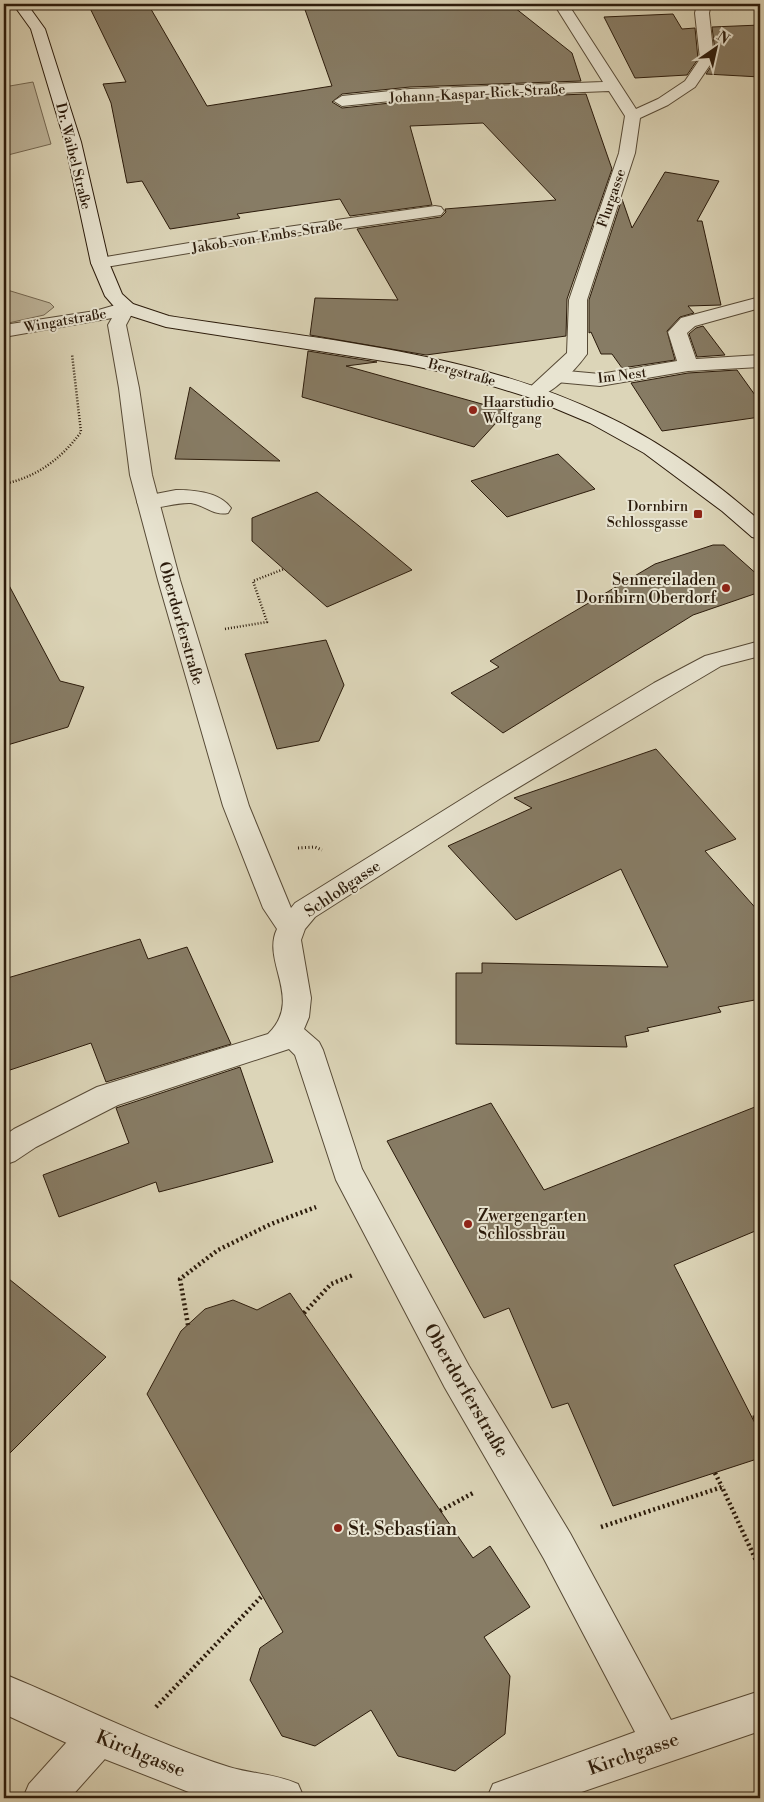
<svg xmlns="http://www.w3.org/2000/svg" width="764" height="1802" font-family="'Libre Bodoni',serif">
	<rect width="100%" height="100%" fill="#dcd5b8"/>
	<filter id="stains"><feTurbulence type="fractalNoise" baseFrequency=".004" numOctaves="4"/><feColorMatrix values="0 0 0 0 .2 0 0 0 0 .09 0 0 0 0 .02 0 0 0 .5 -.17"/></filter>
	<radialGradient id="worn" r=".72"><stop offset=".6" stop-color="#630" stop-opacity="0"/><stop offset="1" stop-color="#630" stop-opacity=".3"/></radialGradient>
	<g fill="#beb59b" stroke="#746853">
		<path d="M33 82 51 144 4 156V87Z"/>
		<path d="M4 289 50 303 54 307 44 315 4 324Z"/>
	</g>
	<g fill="#877c65" stroke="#2b1b0b">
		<path d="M88 4H148L207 106 332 86 303 4H510L572 53 581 81 410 87 342 94 332 102 342 108 410 101 586 94 612 169 567 299 566 336 426 355 310 335 315 298 398 300 357 229 441 217 446 212 445 209 556 200 483 123 410 126 432 205 350 216 340 199 237 214 240 218 170 229 142 181 127 183 111 103 103 84 126 82Z"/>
		<path d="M673 14 682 29 695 28 698 59 687 75 635 78 604 17Z"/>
		<path d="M760 25V77L706 74 716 59 712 27Z"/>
		<path d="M665 172 719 181 697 221H702L721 305 688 306 694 313 680 317 667 331 675 360 622 368 612 354H601L591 332 589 333V300L622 199 632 228Z"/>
		<path d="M703 326 725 355 697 357 689 334 696 328Z"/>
		<path d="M308 351 377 362 346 366 507 411 474 447 302 397Z"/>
		<path d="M737 370 760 402V417L662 431 631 383 688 373Z"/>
		<path d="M190 387 280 461 175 459Z"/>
		<path d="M558 454 595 489 507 517 471 481Z"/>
		<path d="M317 492 359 526 412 570 327 607 252 541V518Z"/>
		<path d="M713 545H724L760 577V592L693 615 503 733 451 693 499 667 490 661 655 564Z"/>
		<path d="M4 576 60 681 84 687 68 727 4 746Z"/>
		<path d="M326 640 344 685 319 741 277 749 245 654Z"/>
		<path d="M656 749 736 839 705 851 760 913V999L718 1007 721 1012 647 1028 649 1031 625 1036 627 1047 456 1044V973H482V963L668 967 621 869 516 920 448 846 532 808 514 798Z"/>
		<path d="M140 939 148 959 187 947 231 1044 106 1082 91 1043 4 1072V979Z"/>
		<path d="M240 1067 273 1162 159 1192 156 1182 59 1217 43 1175 129 1143 116 1108Z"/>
		<path d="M491 1103 544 1190 760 1105V1229L674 1265 760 1433V1458L613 1506 568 1403 552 1408 509 1308 484 1318 387 1141Z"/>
		<path d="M4 1275 106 1357 4 1459Z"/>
		<path d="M290 1293 473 1558 490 1546 530 1607 484 1637 510 1676 505 1734 455 1771 398 1756 371 1710 315 1746 282 1736 250 1680 260 1648 283 1632 147 1394 181 1331 205 1309 233 1300 257 1310Z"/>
	</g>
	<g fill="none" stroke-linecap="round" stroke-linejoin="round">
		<defs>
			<g id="lane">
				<path d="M760 297V308L695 326 687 333 696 359 760 355V367L688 371 600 386 556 382 549 380 546 376 549 372 556 370 600 374 677 361 668 332 681 318Z"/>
				<path d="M176 490C194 490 220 492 231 508L228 513C213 516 205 505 191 503 174 502 156 511 140 507L137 502 140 497Z"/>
				<path d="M98 1717 112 1723 118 1737 112 1751 70 1798H23L29 1784 84 1723Z"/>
			</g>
			<g id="street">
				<path d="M554 4H568L636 109 658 99 685 81 700 59 695 13 697 4H711L709 13 714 59 695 87 668 105 640 118 635 153 587 300V354C576 369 547 402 528 397L525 393 528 389 567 353 569 300 619 153 625 116 609 91 410 99 342 106 334 101 342 96 410 89 603 82Z"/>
				<path d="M435 206 441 207 444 211 441 215 266 240 100 268 94 267 91 263 94 259 100 258 266 230Z"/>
				<path d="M126 302 133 304 135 308 126 325 139 388 152 475 180 580 249 806 291 908 295 903 483 786 654 683 705 656 760 641V656L721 666 672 695 501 798 315 917 305 929 301 940 311 998 309 1017 304 1029 319 1042 323 1050 362 1169 469 1366 570 1533 671 1720 760 1691V1731L564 1798H487L493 1784 635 1732 544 1559 445 1388 336 1180 295 1055 289 1049 118 1105 36 1147 15 1161 4 1165V1136L14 1129 97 1087 268 1034C304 999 261 962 277 929L263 908 223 806 158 580 130 475 119 388 108 325 112 318 4 337V325L95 311Z"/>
				<path d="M4 1674C79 1705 151 1742 229 1767 252 1774 276 1774 298 1784L304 1798H204L84 1751 4 1714Z"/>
			</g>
			<path id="secondary" d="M13 4H27L45 29 81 142 109 263 122 294 133 304 169 316C315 339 469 350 604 415 660 441 713 480 760 521V539L752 537 722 511 644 453 590 423 528 397 457 375 409 365 166 327 119 312 105 296 91 263 65 142 31 29Z"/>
		</defs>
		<use href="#lane" stroke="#574a36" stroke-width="2"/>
		<use href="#street" stroke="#574a36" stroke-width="2"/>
		<use href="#secondary" stroke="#2b1b0b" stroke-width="2"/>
		<g stroke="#2b1b0b" stroke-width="2.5" stroke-dasharray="1 2" stroke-linecap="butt">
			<path d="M4 484C37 477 61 459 81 432L72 354"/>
			<path d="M225 629 267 622 253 581 284 569"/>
		</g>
		<path stroke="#2b1b0b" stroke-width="3" stroke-dasharray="1 2.5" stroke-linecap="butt" d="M298 848 315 847 322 850"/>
		<g stroke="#2b1b0b" stroke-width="4.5" stroke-dasharray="2 3" stroke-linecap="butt">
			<path d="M304 1313 331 1284 353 1275"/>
			<path d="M188 1325 180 1279 218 1250 271 1224 316 1207"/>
			<path d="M753 1418 760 1416"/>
			<path d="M715 1473 722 1487"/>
			<path d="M440 1511 473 1493"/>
			<path d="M601 1527 722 1487 760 1569"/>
			<path d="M156 1707 263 1595"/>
		</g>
		<use href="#lane" fill="#e8e4d1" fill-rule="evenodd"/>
		<use href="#street" fill="#e8e4d1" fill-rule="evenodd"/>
		<use href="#secondary" fill="#e8e4d1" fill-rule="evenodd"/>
	</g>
	<g fill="#8f2418" stroke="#e8e4d1" stroke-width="2">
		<circle cx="473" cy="410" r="5"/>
		<rect x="693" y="509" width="10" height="10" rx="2.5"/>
		<circle cx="726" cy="588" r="5"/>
		<circle cx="468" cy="1224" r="5"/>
		<circle cx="338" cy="1528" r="5"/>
	</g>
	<g text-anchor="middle" stroke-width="4" stroke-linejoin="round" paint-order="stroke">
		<g font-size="14" fill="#2b1b0b" stroke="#e8e4d1">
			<text transform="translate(477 93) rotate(-3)" y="5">Johann-Kaspar-Rick-Straße</text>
			<text transform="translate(74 156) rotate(76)" y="5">Dr. Waibel Straße</text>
			<text transform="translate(611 198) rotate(-71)" y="5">Flurgasse</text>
			<text transform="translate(267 236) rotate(-9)" y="5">Jakob-von-Embs-Straße</text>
			<text transform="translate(65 320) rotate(-10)" y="5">Wingatstraße</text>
			<text transform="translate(462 372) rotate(15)" y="5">Bergstraße</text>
			<text transform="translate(622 375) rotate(-7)" y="5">Im Nest</text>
		</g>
		<g font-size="14" fill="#2b1b0b" stroke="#e8e4d1" text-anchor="start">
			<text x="483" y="407">Haarstudio<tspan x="483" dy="16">Wolfgang</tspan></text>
			<text x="688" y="511" text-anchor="end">Dornbirn<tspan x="688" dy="16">Schlossgasse</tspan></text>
		</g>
		<g font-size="16" fill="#2b1b0b" stroke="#e8e4d1" text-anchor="end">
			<text x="716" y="585">Sennereiladen<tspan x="716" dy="18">Dornbirn Oberdorf</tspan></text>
			<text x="478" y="1221" text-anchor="start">Zwergengarten<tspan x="478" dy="18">Schlossbräu</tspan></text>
		</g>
		<g font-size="16" fill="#2b1b0b" stroke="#e8e4d1">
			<text transform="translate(182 623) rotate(74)" y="6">Oberdorferstraße</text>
			<text transform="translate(342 888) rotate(-34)" y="6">Schloßgasse</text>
		</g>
		<g font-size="19" fill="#2b1b0b" stroke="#e8e4d1">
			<text transform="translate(467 1390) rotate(60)" y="7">Oberdorferstraße</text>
			<text transform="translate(141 1753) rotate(22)" y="7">Kirchgasse</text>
			<text transform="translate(633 1753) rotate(-19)" y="7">Kirchgasse</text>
		</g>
		<g font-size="19" fill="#2b1b0b" stroke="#e8e4d1" text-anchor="start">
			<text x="348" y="1535">St. Sebastian</text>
		</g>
	</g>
	<rect width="764" height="1802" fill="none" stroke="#dcd5b8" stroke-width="20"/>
	<rect x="5" y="5" width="754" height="1792" fill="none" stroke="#2b1b0b" stroke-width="2.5"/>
	<rect x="10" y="10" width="744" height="1782" fill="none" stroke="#2b1b0b"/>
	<g transform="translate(716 48) rotate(34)" stroke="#e8e4d1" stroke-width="4" paint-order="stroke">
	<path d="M0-4L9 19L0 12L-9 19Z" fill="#2b1b0b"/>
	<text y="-8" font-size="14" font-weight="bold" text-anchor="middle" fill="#2b1b0b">N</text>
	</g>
	<rect width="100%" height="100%" filter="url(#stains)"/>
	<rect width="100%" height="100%" fill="url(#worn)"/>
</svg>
